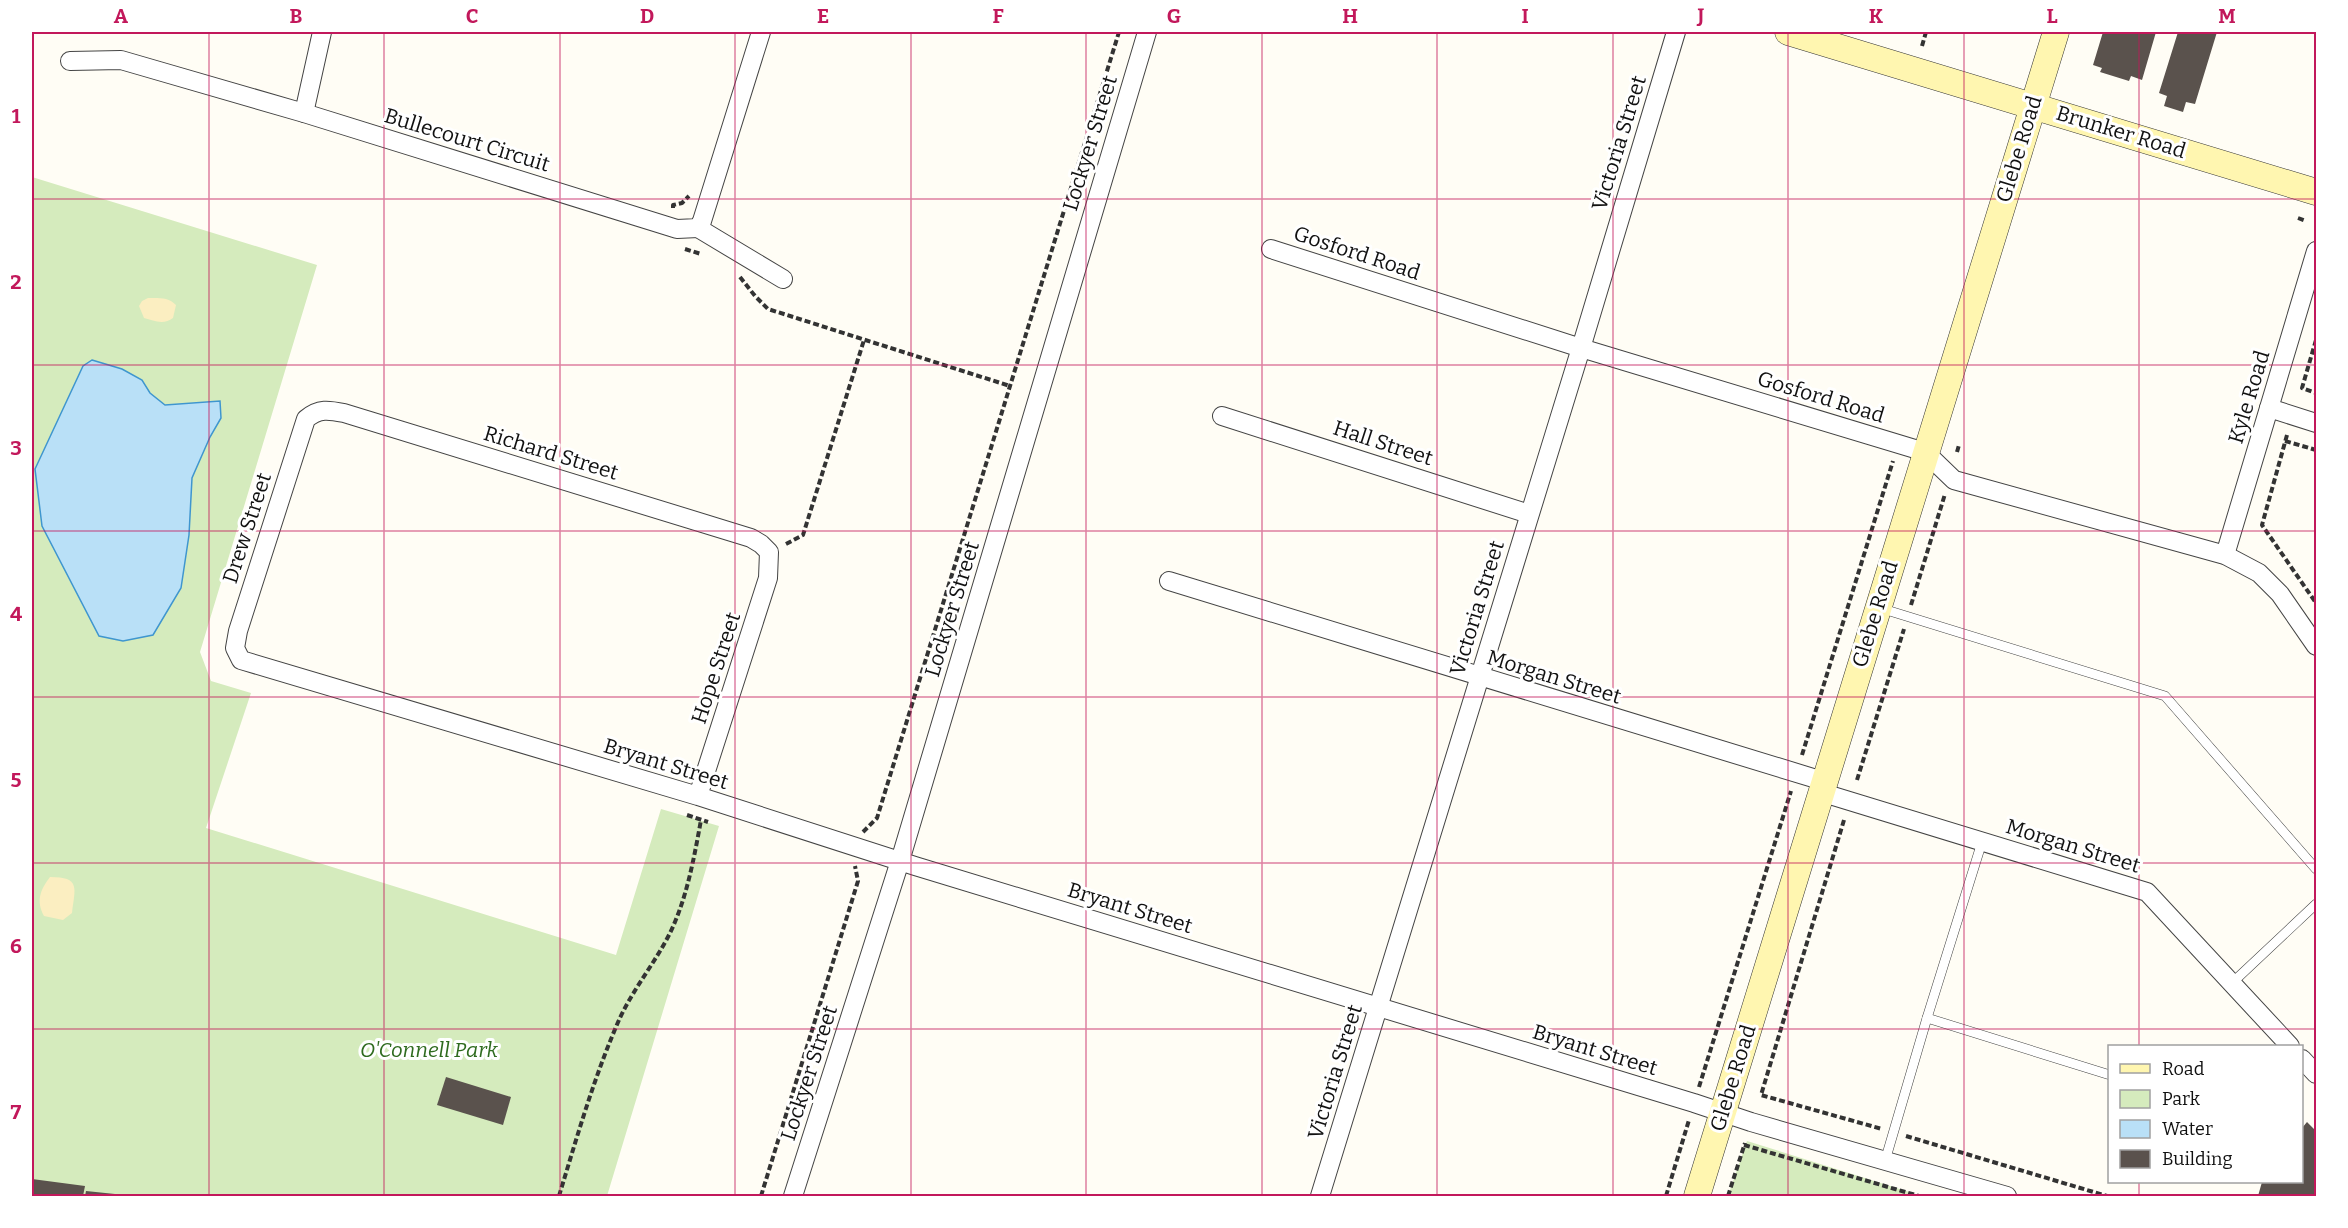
<svg xmlns="http://www.w3.org/2000/svg" width="2348" height="1228" font-family="Bitter,serif">
	<rect width="100%" height="100%" fill="#fffdf5"/>
	<g fill="#d5ebbd">
		<path d="M32 177 317 265 200 652 211 681 251 693 206 828 616 955 661 809 719 826 607 1196H32Z"/>
		<path d="M1747 1141 1922 1196H1728Z"/>
	</g>
	<g fill="#fbeec1">
		<path d="M148 298C158 298 169 297 176 305L173 318C164 325 154 321 144 318L139 306 142 301Z"/>
		<path d="M50 877C81 877 75 888 72 913L63 920 44 916C36 901 40 890 50 877Z"/>
	</g>
	<path fill="#b9e0f7" stroke="#3f96cf" stroke-width="1.5" d="M92 360 122 369 142 380 150 393 165 405 220 401 221 418 210 437 192 478 189 535 181 588 153 635 123 641 99 636 42 526 35 469 83 366Z"/>
	<g fill="#5a524d">
		<path d="M2103 32H2156L2142 80 2131 76 2129 81 2100 72 2102 68 2093 65Z"/>
		<path d="M2178 32H2217L2195 104 2186 102 2183 112 2164 106 2167 96 2159 93Z"/>
		<path d="M446 1077 511 1097 503 1125 437 1105Z"/>
		<path d="M2307 1122 2316 1131V1196H2258L2262 1182H2302V1128Z"/>
		<path d="M32 1179 85 1186 83 1196H32Z"/>
		<path d="M86 1191 115 1194V1196H85Z"/>
	</g>
	<g fill="none" stroke-linecap="round" stroke-linejoin="round">
		<defs>
			<g id="service">
				<path d="M1880 608 2165 696 2316 869"/>
				<path d="M2232 983 2316 904"/>
				<path d="M1927 1018 2110 1075"/>
				<path d="M1885 1161 1927 1018 1982 842"/>
			</g>
			<g id="minor">
				<path d="M70 61 121 60 304 113 677 229 698 228 702 221 761 32"/>
				<path d="M304 113 322 32"/>
				<path d="M698 228 783 279"/>
				<path d="M1271 249 1581 348 1925 452 1954 480 2225 555 2259 573 2280 594 2316 646"/>
				<path d="M2269 408 2316 423"/>
				<path d="M1222 416 1529 514"/>
				<path d="M2225 555 2316 251"/>
				<path d="M1169 581 1823 781"/>
				<path d="M1820 792 2147 892 2290 1046"/>
				<path d="M698 796 768 578 769 552 761 544 751 538 344 413C329 410 319 408 306 419L238 631 235 648 241 660 698 796 915 866 1694 1103 1751 1122 2007 1196"/>
				<path d="M2302 1059 2316 1074"/>
				<path d="M793 1196 900 861 1147 32"/>
				<path d="M1320 1196 1581 348 1676 32"/>
			</g>
			<g id="secondary">
				<path d="M1788 32 2316 192"/>
				<path d="M1697 1196 2056 32"/>
			</g>
		</defs>
		<use href="#service" stroke="#444" stroke-width="10"/>
		<use href="#minor" stroke="#444" stroke-width="20"/>
		<use href="#secondary" stroke="#333" stroke-width="27"/>
		<g stroke="#333" stroke-width="4" stroke-dasharray="6 3" stroke-linecap="butt">
			<path d="M1922 46 1926 32"/>
			<path d="M673 208V205L682 203 689 196"/>
			<path d="M2298 218 2306 221"/>
			<path d="M685 249 701 254"/>
			<path d="M740 277 755 296 768 309 1010 386"/>
			<path d="M2316 340 2302 388 2316 393"/>
			<path d="M2287 435 2262 525 2316 603"/>
			<path d="M2285 441 2316 450"/>
			<path d="M1957 452 1959 445"/>
			<path d="M786 544 803 535 864 340"/>
			<path d="M1911 605 1945 494"/>
			<path d="M1802 755 1893 461"/>
			<path d="M1857 780 1904 629"/>
			<path d="M687 815 708 822"/>
			<path d="M1844 820 1761 1095 1882 1129"/>
			<path d="M863 832 877 818 1119 32"/>
			<path d="M1699 1087 1791 791"/>
			<path d="M1906 1136 2107 1196"/>
			<path d="M1744 1145 1919 1196"/>
			<path d="M559 1196C577 1137 594 1077 619 1020 633 989 655 963 670 933 687 898 694 858 701 820"/>
			<path d="M761 1196 858 881 855 866"/>
			<path d="M1666 1196 1689 1120"/>
			<path d="M1728 1196 1745 1143"/>
		</g>
		<use href="#service" stroke="#fff" stroke-width="9"/>
		<use href="#minor" stroke="#fff" stroke-width="18"/>
		<use href="#secondary" stroke="#fff6b0" stroke-width="26"/>
	</g>
	<path fill="none" stroke="#c2185b" stroke-width="1.5" stroke-opacity="0.55" d="M209 32V1196M384 32V1196M560 32V1196M735 32V1196M911 32V1196M1086 32V1196M1262 32V1196M1437 32V1196M1613 32V1196M1788 32V1196M1964 32V1196M2139 32V1046M32 199H2316M32 365H2316M32 531H2316M32 697H2316M32 863H2316M32 1029H2316M2139 1182V1196"/>
	<g text-anchor="middle" stroke-width="6" stroke-linejoin="round" paint-order="stroke">
		<g font-size="21" fill="#111" stroke="#fff">
			<text transform="translate(2121 132) rotate(17)" y="7">Brunker Road</text>
			<text transform="translate(467 140) rotate(17)" y="7">Bullecourt Circuit</text>
			<text transform="translate(1090 143) rotate(-73)" y="7">Lockyer Street</text>
			<text transform="translate(1619 143) rotate(-73)" y="7">Victoria Street</text>
			<text transform="translate(2019 149) rotate(-73)" y="7">Glebe Road</text>
			<text transform="translate(1357 253) rotate(18)" y="7">Gosford Road</text>
			<text transform="translate(1821 397) rotate(17)" y="7">Gosford Road</text>
			<text transform="translate(2249 397) rotate(-73)" y="7">Kyle Road</text>
			<text transform="translate(1383 443) rotate(18)" y="7">Hall Street</text>
			<text transform="translate(551 453) rotate(17)" y="7">Richard Street</text>
			<text transform="translate(247 528) rotate(-72)" y="7">Drew Street</text>
			<text transform="translate(1477 608) rotate(-73)" y="7">Victoria Street</text>
			<text transform="translate(952 609) rotate(-73)" y="7">Lockyer Street</text>
			<text transform="translate(1875 614) rotate(-73)" y="7">Glebe Road</text>
			<text transform="translate(716 668) rotate(-72)" y="7">Hope Street</text>
			<text transform="translate(1554 677) rotate(17)" y="7">Morgan Street</text>
			<text transform="translate(666 764) rotate(17)" y="7">Bryant Street</text>
			<text transform="translate(2073 846) rotate(17)" y="7">Morgan Street</text>
			<text transform="translate(1130 908) rotate(17)" y="7">Bryant Street</text>
			<text transform="translate(1595 1050) rotate(17)" y="7">Bryant Street</text>
			<text transform="translate(1335 1072) rotate(-73)" y="7">Victoria Street</text>
			<text transform="translate(809 1073) rotate(-72)" y="7">Lockyer Street</text>
			<text transform="translate(1733 1078) rotate(-73)" y="7">Glebe Road</text>
		</g>
		<g font-size="21" font-style="italic" fill="#2f6b1f" stroke="#fff">
			<text x="429" y="1057">O'Connell Park</text>
		</g>
	</g>
	<rect width="2348" height="1228" fill="none" stroke="#ffffff" stroke-width="66"/>
	<rect x="2108" y="1045" width="195" height="138" fill="#ffffff" stroke="#a0a0a0" stroke-width="1.5"/>
	<rect x="2120" y="1064" width="30" height="9" fill="#fff6b0" stroke="#a0a0a0" stroke-width="1.5"/>
	<text x="2162" y="1075" font-size="18" fill="#111111">Road</text>
	<rect x="2120" y="1090" width="30" height="18" fill="#d5ebbd" stroke="#a0a0a0" stroke-width="1.5"/>
	<text x="2162" y="1105" font-size="18" fill="#111111">Park</text>
	<rect x="2120" y="1120" width="30" height="18" fill="#b9e0f7" stroke="#a0a0a0" stroke-width="1.5"/>
	<text x="2162" y="1135" font-size="18" fill="#111111">Water</text>
	<rect x="2120" y="1150" width="30" height="18" fill="#5a524d" stroke="#a0a0a0" stroke-width="1.5"/>
	<text x="2162" y="1165" font-size="18" fill="#111111">Building</text>
	<rect x="33" y="33" width="2282" height="1162" fill="none" stroke="#c2185b" stroke-width="2"/>
	<g font-size="20" text-anchor="middle" font-weight="bold" fill="#c2185b">
		<text x="121" y="23">A</text>
		<text x="296" y="23">B</text>
		<text x="472" y="23">C</text>
		<text x="647" y="23">D</text>
		<text x="823" y="23">E</text>
		<text x="998" y="23">F</text>
		<text x="1174" y="23">G</text>
		<text x="1350" y="23">H</text>
		<text x="1525" y="23">I</text>
		<text x="1701" y="23">J</text>
		<text x="1876" y="23">K</text>
		<text x="2052" y="23">L</text>
		<text x="2227" y="23">M</text>
		<text x="16" y="123">1</text>
		<text x="16" y="289">2</text>
		<text x="16" y="455">3</text>
		<text x="16" y="621">4</text>
		<text x="16" y="787">5</text>
		<text x="16" y="953">6</text>
		<text x="16" y="1119">7</text>
	</g>
</svg>
